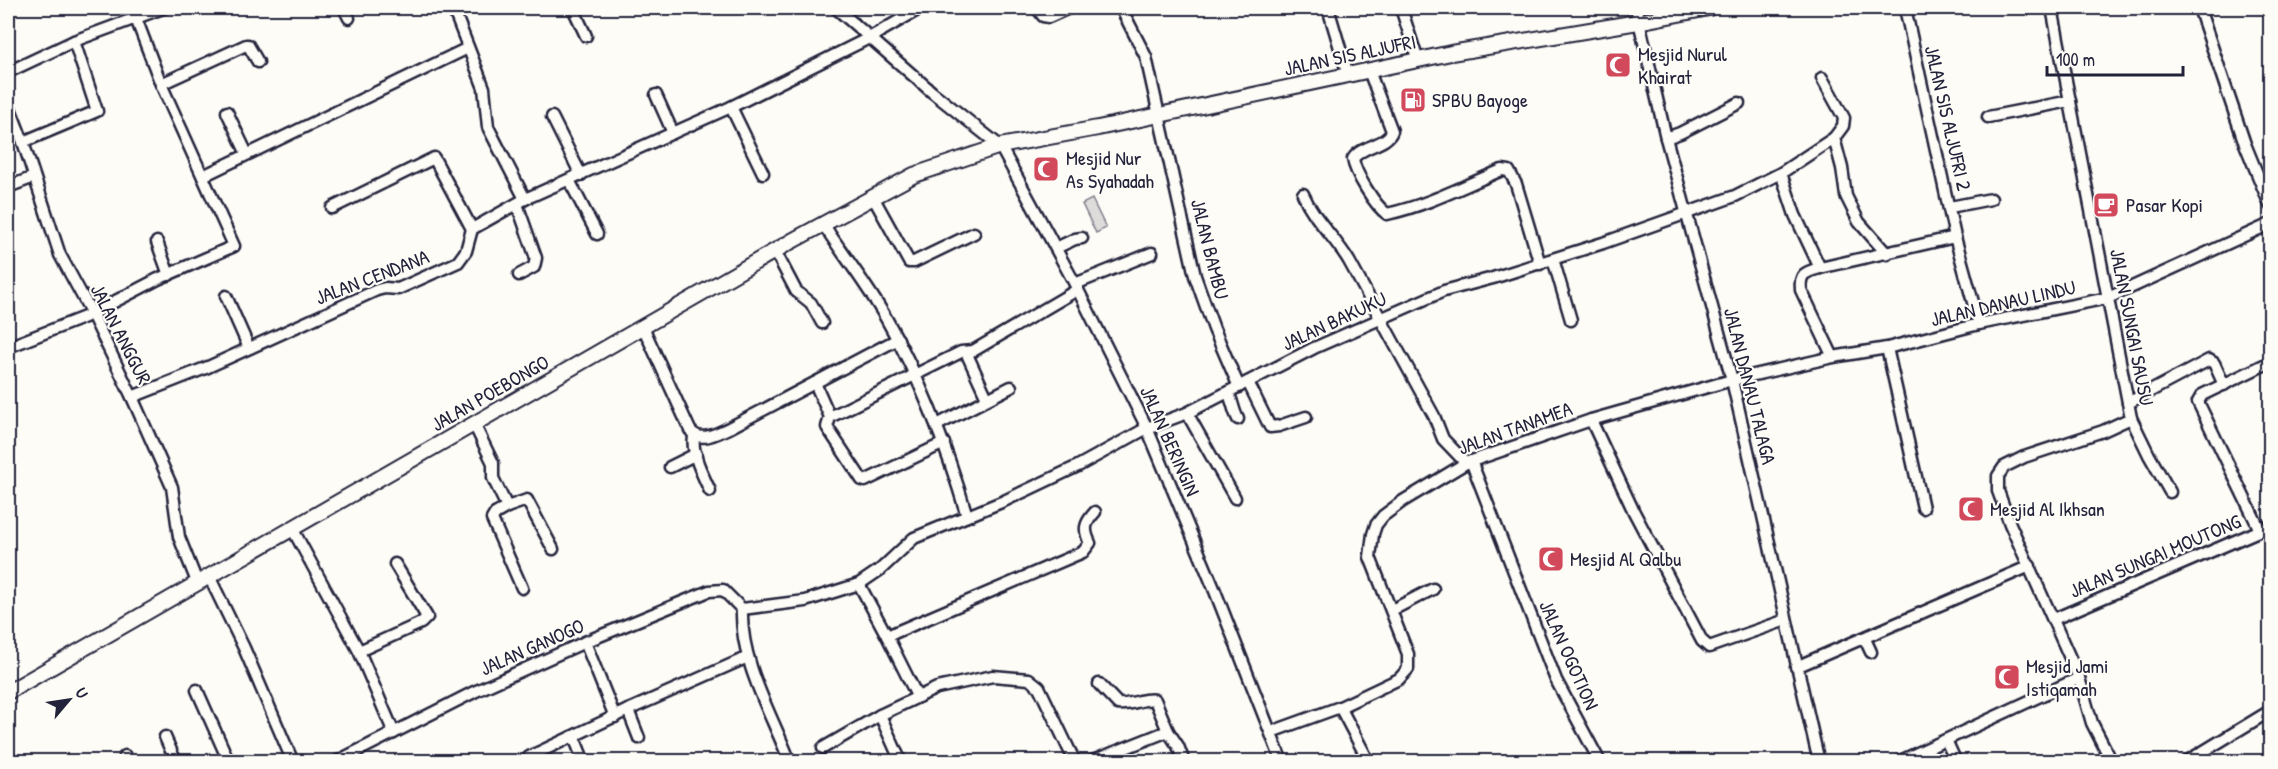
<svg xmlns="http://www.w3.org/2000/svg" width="2278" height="769" font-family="'Patrick Hand',sans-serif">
	<rect width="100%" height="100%" fill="#fdfcf7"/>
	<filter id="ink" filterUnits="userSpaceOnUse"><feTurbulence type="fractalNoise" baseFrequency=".0167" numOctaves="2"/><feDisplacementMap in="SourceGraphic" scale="12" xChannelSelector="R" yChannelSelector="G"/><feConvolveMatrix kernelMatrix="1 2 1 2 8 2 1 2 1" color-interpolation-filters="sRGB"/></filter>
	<g filter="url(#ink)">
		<path fill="#dddcdb" stroke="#807f8b" stroke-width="1.5" d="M1092 199 1106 228 1096 233 1082 204Z"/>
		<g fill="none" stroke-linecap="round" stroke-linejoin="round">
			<defs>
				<g id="minor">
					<path d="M344 8 349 18"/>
					<path d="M453 8 484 88 488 127 525 199"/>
					<path d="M573 8 586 36"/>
					<path d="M836 8 932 92 1000 146 1075 284 1147 428 1215 591 1282 762"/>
					<path d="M1037 8 1043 16 1049 17 1069 8"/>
					<path d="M1121 8 1146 57 1195 276 1214 329 1239 387"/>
					<path d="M1328 8 1348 75"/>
					<path d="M1401 8 1418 61"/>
					<path d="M1636 8 1666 138 1732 380 1819 762"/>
					<path d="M1905 8 1955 237 1979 324"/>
					<path d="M2052 8 2131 418 2103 431 2024 457 2004 467 1998 476V491L2010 524 2079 678 2092 723 2112 762"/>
					<path d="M2199 8 2245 144 2270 205"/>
					<path d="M1369 71 1392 131C1387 146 1361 145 1353 159 1355 173 1375 206 1387 214 1428 205 1464 186 1502 170L1509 171 1516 184 1540 264"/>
					<path d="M8 72 74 41 163 8"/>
					<path d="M1822 78 1844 118 1843 126 1834 138"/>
					<path d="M161 84 246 45H248L258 62"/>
					<path d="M656 95 673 133"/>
					<path d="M8 103 23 142 60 255 91 312 132 397 172 487 179 537 197 582"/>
					<path d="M731 107 763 173"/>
					<path d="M227 112 247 154"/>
					<path d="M552 117 581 175"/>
					<path d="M1988 117 2070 101"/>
					<path d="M1666 138 1680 133 1739 103"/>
					<path d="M23 142 97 111 74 41"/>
					<path d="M1781 173 1795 215 1820 268 1955 237"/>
					<path d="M203 176 468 48"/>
					<path d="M569 180 597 234"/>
					<path d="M8 187 34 177"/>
					<path d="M1303 194C1314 220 1335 237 1349 261L1434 416 1443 439 1466 463"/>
					<path d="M873 197 909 262H914L974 233"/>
					<path d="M517 204 536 258 534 267 519 275"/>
					<path d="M1950 207 1991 199"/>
					<path d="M332 208 434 158 472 229"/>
					<path d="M823 224C844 256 868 286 887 320 922 382 947 448 967 516"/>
					<path d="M157 242 169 275"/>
					<path d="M1056 248 1075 239 1082 238"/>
					<path d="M775 251 796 291 811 303 822 323"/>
					<path d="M1553 259 1571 320"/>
					<path d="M1820 268C1806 272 1799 273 1801 290L1833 357"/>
					<path d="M1075 284 1152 253"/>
					<path d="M226 296 249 348"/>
					<path d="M643 327 690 430C700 444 717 433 729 428L898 339"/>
					<path d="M8 347 85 317 158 279 234 246 161 84 132 8"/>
					<path d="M1887 348 1923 508"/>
					<path d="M966 352 987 398"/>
					<path d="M1248 382 1270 427 1279 426 1306 417"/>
					<path d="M815 383 830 417 827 427 862 480 865 481 944 443"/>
					<path d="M1228 392C1233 402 1233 410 1238 419"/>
					<path d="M132 397 208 367 377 290 385 288 398 289 458 262 466 251 472 229 525 199 731 107 869 38 921 8"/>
					<path d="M2128 403 2209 360 2214 363 2224 385"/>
					<path d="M1187 413 1235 498"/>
					<path d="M830 417 961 352 973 351 1077 290"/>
					<path d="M2131 418 2149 455 2170 492"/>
					<path d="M1591 420 1634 512 1702 641 1709 647 1786 620"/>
					<path d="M474 424 493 463V478L507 507 527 500 553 549"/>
					<path d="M937 425 1011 387"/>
					<path d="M694 436C691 454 703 475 710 491"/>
					<path d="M1471 461 1556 680 1600 762"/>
					<path d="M670 467 696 454"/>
					<path d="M507 507 495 514 492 519 522 588"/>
					<path d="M292 528 359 651 394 733"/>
					<path d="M2260 530 2198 402 2202 395 2270 362"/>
					<path d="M209 576 244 648 293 762"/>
					<path d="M859 584 887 636 1083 552 1090 543C1083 529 1085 523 1095 512"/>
					<path d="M742 609 805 601 859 584 881 569 914 538 1004 501 1078 466 1147 428 1187 413 1314 348 1444 291 1493 278 1603 243 1735 196 1781 173 1834 138 1842 168 1846 196 1859 222 1887 254"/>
					<path d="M742 609C740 662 771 713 790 762"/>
					<path d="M1392 610 1433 589"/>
					<path d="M2054 619 2270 526"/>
					<path d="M887 636 917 696"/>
					<path d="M1865 639 1871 652"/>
					<path d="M585 642 615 717"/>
					<path d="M359 651 421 623 427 617 395 564"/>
					<path d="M1796 667 2030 566"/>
					<path d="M1099 684 1118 704C1131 706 1145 697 1155 700L1168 731"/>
					<path d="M197 690 229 762"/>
					<path d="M1340 707 1369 762"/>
					<path d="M628 710 639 738"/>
					<path d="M880 715 901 762"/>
					<path d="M1271 732 1340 707 1399 679 1408 669V654L1370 557 1373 534 1376 525 1383 516 1403 501 1466 463 1591 420 1732 380 1833 357 1887 348 1979 324 2108 298 2270 224"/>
					<path d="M165 737 176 762"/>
					<path d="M574 737 584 762"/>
					<path d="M1946 740 1956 762"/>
					<path d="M823 748 880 715 937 688 993 676 1029 679 1039 687 1075 762"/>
					<path d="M125 756 127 762"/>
					<path d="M529 757 628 710 748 657"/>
					<path d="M336 762 474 692 585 642 709 591 723 590 742 609"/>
					<path d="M1090 762 1168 731 1178 746 1184 762"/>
					<path d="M1898 762 2079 678"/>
					<path d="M2186 762 2270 711"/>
				</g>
				<path id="major" d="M8 692 792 241 914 175 1000 146 1098 128 1451 53 1638 22 1709 8"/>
			</defs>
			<use href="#minor" stroke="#22223b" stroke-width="15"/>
			<use href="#major" stroke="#22223b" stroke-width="18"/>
			<use href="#minor" stroke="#fdfcf7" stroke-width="10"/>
			<use href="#major" stroke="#fdfcf7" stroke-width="14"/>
		</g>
	</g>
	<defs>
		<symbol id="mosque-square" viewBox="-11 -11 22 22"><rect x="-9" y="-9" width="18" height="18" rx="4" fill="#d1495b" stroke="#fdfcf7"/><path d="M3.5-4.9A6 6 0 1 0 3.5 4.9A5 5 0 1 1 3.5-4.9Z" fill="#fff"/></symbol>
		<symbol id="fuel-square" viewBox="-11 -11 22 22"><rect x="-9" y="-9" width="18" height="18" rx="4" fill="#d1495b" stroke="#fdfcf7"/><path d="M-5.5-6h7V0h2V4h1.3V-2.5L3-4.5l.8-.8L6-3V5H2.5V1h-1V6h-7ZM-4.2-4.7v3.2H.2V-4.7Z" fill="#fff"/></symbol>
		<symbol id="cafe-square" viewBox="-11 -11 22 22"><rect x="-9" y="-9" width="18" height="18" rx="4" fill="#d1495b" stroke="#fdfcf7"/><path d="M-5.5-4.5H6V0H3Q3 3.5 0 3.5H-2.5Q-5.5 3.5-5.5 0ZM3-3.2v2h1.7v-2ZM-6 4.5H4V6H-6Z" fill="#fff"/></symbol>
	</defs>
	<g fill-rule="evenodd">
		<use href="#mosque-square" x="1603" y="50" width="30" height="30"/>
		<use href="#fuel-square" x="1398" y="85" width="30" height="30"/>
		<use href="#mosque-square" x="1031" y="154" width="30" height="30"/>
		<use href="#cafe-square" x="2091" y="190" width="30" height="30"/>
		<use href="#mosque-square" x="1956" y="494" width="30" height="30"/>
		<use href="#mosque-square" x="1536" y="544" width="30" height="30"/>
		<use href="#mosque-square" x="1992" y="662" width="30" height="30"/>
	</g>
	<g text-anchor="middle" stroke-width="4.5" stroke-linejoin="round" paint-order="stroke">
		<g font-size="20" fill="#22223b" stroke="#fdfcf7" text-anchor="start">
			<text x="1638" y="61">Mesjid Nurul<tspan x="1638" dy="23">Khairat</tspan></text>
			<text x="1432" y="107">SPBU Bayoge</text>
			<text x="1066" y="165">Mesjid Nur<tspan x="1066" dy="23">As Syahadah</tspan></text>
			<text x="2126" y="212">Pasar Kopi</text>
			<text x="1990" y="516">Mesjid Al Ikhsan</text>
			<text x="1570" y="566">Mesjid Al Qalbu</text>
			<text x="2026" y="673">Mesjid Jami<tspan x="2026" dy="23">Istiqamah</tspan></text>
		</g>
		<g font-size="20" fill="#22223b" stroke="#fdfcf7">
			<text transform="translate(1350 55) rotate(-12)" y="7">JALAN SIS ALJUFRI</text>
			<text transform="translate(1948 118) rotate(77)" y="7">JALAN SIS ALJUFRI 2</text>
			<text transform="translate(1210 249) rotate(76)" y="7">JALAN BAMBU</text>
			<text transform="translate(372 277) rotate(-21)" y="7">JALAN CENDANA</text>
			<text transform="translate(2003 303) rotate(-13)" y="7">JALAN DANAU LINDU</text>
			<text transform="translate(1334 321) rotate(-25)" y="7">JALAN BAKUKU</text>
			<text transform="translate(2132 327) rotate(79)" y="7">JALAN SUNGAI SAUSU</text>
			<text transform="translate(121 334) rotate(63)" y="7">JALAN ANGGUR</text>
			<text transform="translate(1750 386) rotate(76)" y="7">JALAN DANAU TALAGA</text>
			<text transform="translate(490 393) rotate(-30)" y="7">JALAN POEBONGO</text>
			<text transform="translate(1515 428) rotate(-20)" y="7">JALAN TANAMEA</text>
			<text transform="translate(1170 441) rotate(66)" y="7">JALAN BERINGIN</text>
			<text transform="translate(2155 556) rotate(-23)" y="7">JALAN SUNGAI MOUTONG</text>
			<text transform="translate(532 647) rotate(-24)" y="7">JALAN GANOGO</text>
			<text transform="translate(1569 655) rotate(66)" y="7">JALAN OGOTION</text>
		</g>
	</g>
	<rect width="2278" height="769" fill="none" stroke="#fdfcf7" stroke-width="30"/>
	<rect x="15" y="15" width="2248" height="739" fill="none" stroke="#22223b" stroke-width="2" filter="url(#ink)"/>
	<g transform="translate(69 700) rotate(61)" stroke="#fdfcf7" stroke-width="4.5" paint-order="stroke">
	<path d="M0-4.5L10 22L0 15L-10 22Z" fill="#22223b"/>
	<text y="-9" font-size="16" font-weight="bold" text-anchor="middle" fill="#22223b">U</text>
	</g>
	<path d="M2047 66v9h136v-9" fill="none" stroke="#22223b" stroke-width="3"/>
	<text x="2056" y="66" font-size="18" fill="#22223b" stroke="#fdfcf7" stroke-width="4.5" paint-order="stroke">100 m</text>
</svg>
